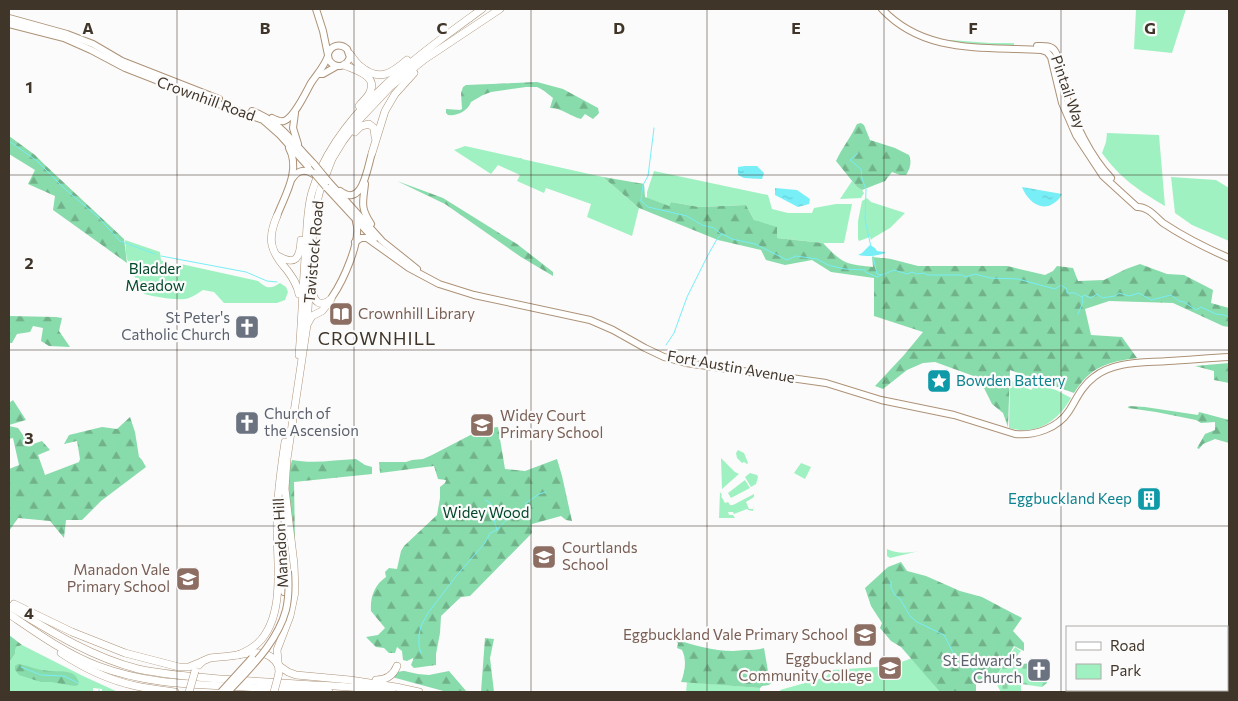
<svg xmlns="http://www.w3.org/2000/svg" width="1238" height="701" font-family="Commissioner,sans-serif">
	<defs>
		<pattern id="forest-firs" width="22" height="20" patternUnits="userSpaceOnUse" patternTransform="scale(1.25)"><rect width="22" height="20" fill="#88dbaa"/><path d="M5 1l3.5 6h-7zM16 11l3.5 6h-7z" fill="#71b28a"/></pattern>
		<pattern id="cemetery-stones" width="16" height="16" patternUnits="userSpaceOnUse" patternTransform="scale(1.25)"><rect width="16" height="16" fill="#a0f1c1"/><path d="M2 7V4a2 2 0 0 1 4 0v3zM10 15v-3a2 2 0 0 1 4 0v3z" fill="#8bcfa6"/></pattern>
		<pattern id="water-ripples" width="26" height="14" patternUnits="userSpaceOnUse" patternTransform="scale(1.25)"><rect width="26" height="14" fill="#78eef7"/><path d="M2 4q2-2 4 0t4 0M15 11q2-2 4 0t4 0" fill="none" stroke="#69cdd4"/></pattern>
	</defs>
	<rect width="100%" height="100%" fill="#fbfbfb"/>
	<g fill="#a0f1c1">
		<path d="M1136 9H1186L1172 53 1134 49Z"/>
		<path d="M950 40 990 43H1014V46L994 47 950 42Z"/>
		<path d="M1107 133 1159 135 1165 206C1138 190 1120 178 1102 153L1106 142Z"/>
		<path d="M465 146 519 158H522V159L603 177 639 208 632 236 587 217 591 204 546 188 544 193 517 181 520 175 498 165 491 174 454 150Z"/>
		<path d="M654 171 768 195 772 209 788 213H812L814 208 836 204H852L844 243H823L777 238 754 220 746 205 699 207 671 202 668 208 647 201V192Z"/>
		<path d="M1171 177 1216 180 1229 188V241L1192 225 1175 213Z"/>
		<path d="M852 181 857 187 862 190 864 193 861 198 840 199Z"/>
		<path d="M867 198 871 202 905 213 890 228 873 238 871 240 870 237 859 241 858 239V221L862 201Z"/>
		<path d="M125 240 160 252 161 260C168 265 173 267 181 264L258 281C267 289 271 289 280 283L286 287 288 292 285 300 277 303H224L214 292 203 290C198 293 192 298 185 299 172 300 157 297 144 294 138 283 132 273 128 261 125 255 126 246 125 240Z"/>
		<path d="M1010 380 1031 390 1036 384 1056 390 1071 398C1058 421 1037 436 1009 428Z"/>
		<path d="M738 450 744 453 748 463 747 464 744 462 742 463 737 458 736 453Z"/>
		<path d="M721 458 735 472 739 474 722 489Z"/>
		<path d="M801 463 811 467 805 479 794 473Z"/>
		<path d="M750 473 757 475 758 477 756 484 751 487 745 477Z"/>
		<path d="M745 480 750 488 731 498 728 493Z"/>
		<path d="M720 492 722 495 721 496 725 503 728 502 730 505H733L754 494V497L746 502 749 509H753L754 505 753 511 748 510 747 509 734 514 733 512H728L729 515H733L735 518H719Z"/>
		<path d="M887 549C897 554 908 553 919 551L890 558 887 556Z"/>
		<path d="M22 645 83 676 118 692H102V689L93 688V692H9V663L15 654 16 647Z"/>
		<path d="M912 658 940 692H781L780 690 826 677 832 670 891 666Z"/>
		<path d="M687 682 760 688V692H686Z"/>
	</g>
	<g fill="url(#forest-firs)">
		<path d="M537 82 563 89 598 108 599 113 593 119 585 114 581 119C570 116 562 108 550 108L553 98 543 90 537 87H526L491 92 483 95 471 102C468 111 457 116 448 115L446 113V109L460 110 462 109 461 93 463 87 466 85Z"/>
		<path d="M861 123 864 125 870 140 895 148 909 155C912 162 910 169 906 175H900L892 172 885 181 862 190 857 187 836 161C842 148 851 137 857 124Z"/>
		<path d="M9 136 35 155 45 165 124 239 127 263 53 210 55 196 28 184 35 170 9 154Z"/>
		<path d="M603 177 644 184 645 197 669 206 671 202 699 207 746 205 754 220 777 227V238L823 243C843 264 845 264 873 267L872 257 891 259 918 266H1007L1045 275 1053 271 1057 266 1073 268 1078 281 1104 280 1126 269 1140 264 1167 274 1184 275 1213 290 1211 303 1229 308V327L1223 326 1173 303 1109 301 1085 309 1091 335 1122 337 1137 358C1108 362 1091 366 1074 393L1010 370 1008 427 1003 413 992 404 979 378 935 362 923 363 907 370 883 389 875 386 904 355 923 332 874 316V278L831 272 812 260 785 265 766 260 761 250 718 240 639 208Z"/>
		<path d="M397 181 443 198 517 244 553 272V276L521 257 445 204Z"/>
		<path d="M9 316 56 317 62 318 59 331 70 347 49 346 41 341 43 328 33 326 30 332 17 334 12 343H9Z"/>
		<path d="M1229 363V383L1214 380V371L1195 366Z"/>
		<path d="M13 400 26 420 9 425V403Z"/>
		<path d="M1129 406 1145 407 1198 415 1199 412 1229 420V443L1215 439 1203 444 1199 449 1197 448 1205 434 1215 430V422L1201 423 1196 420 1156 412 1128 408Z"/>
		<path d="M130 417 135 432 139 457 142 460 146 467 101 501 82 520H66L64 538 50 521 18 518 9 531V469L19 465 13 438 9 439V426L18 428 30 445 42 441 50 450 38 455 45 475 79 462 80 459 77 441 64 444 69 435 102 427 117 429Z"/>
		<path d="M498 427 505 469 525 471 557 459 562 476 572 521 566 520 561 516 532 524V533L470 596 461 597 441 616 440 633 436 654V665L414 668 411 665 413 660V658L407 661 403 660 402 651 397 647 395 653H389L384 648 376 647 366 637 378 635 385 628 371 611C370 598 374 585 386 577L385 572 389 568 397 569 401 551 404 546 437 515 440 498V487L445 483 446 480 438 479 434 466 380 473 379 462H406L412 460 423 459 432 455 482 429Z"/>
		<path d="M356 459 365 465 372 467V474L294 482 295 545C290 518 283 487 292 460 313 464 335 460 356 459Z"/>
		<path d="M901 562 907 571 926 576 960 591 982 597 1022 618 1013 631 1024 643V651L1014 646 996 677 976 683V692H940L901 647 891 641 880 628 882 623 871 606 865 588 888 567Z"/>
		<path d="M9 635 22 645 16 647 15 654 9 663Z"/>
		<path d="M485 638 494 639 490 658 494 692H481Z"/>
		<path d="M675 639C693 645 713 651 733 651 737 651 741 650 745 650 752 650 757 650 764 648L769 677H774L773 681 769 685 762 686 760 688 681 682C685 672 687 660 682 650L677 648 678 643 674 640Z"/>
		<path d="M18 664C27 665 34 669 42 670 51 672 63 670 71 673 76 675 77 678 79 682L78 685 75 686 51 682H41L19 675 15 670V666Z"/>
		<path d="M404 671 418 674 429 675 449 671 467 692H447L392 677 396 672Z"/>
	</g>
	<path fill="url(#cemetery-stones)" d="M1015 647 1021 651 1017 656 1022 664 1032 663 1036 659 1050 663 1047 670V683L1042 687 1021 684V692H1001L997 685 996 677Z"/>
	<g fill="url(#water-ripples)">
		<path d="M745 166H757L764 173 762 179 744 178 738 175V167Z"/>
		<path d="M1022 187 1062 194C1060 198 1058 200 1054 203 1041 213 1027 200 1022 187Z"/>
		<path d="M775 188 797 190 810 199 809 204 798 207 775 195Z"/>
		<path d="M870 245 875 248 877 251 885 252V253C877 256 867 257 858 255L862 253Z"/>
	</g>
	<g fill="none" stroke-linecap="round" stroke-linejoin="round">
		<g stroke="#78eef7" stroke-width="1">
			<path d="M9 141 37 161 65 189 98 217 120 241 155 254"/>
			<path d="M858 153 850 160 861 169 862 179 866 189 865 220 871 247"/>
			<path d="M640 200 648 207 687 216 702 225 714 228 720 233 732 239 755 244 787 260 796 256 817 259 828 265 845 269 866 270 865 272 877 277 894 270 907 274 912 272 917 274 924 273 927 275H963L965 277 975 274 990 278 1018 279 1055 289 1061 285 1067 289V293H1075L1082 297 1084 295 1091 298 1097 294 1102 298 1115 296 1119 293 1129 296 1139 293 1151 300 1171 295 1179 301 1184 302 1196 310 1201 307 1216 314 1224 315 1229 317"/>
			<path d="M641 200 643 185 648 176 654 128"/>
			<path d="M161 256 246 272 267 281 277 282"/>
			<path d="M873 256 877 274 882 275"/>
			<path d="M1078 314 1083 302 1082 297"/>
			<path d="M666 345 674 333 687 297 708 255 717 239 722 234"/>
			<path d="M485 500 490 503 492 506V513L497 530"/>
			<path d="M525 504 539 494 546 492"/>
			<path d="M891 581V588L895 595 900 599 910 616 917 622 944 635 955 656 986 679"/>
			<path d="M421 653 419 646V635L421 626 428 613 457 575 485 543 490 533 497 530 516 509"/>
			<path d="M21 667 41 675 64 676 78 683"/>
			<path d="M99 692V690"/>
		</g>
		<defs>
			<g id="major">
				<path d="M316 9 323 31 329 60C335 69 346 68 350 57L347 49C340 43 331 45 328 54"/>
				<path d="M882 9C925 55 984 46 1041 50L1047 52 1051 57 1062 103 1076 135 1103 176 1137 207C1147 206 1156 217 1163 223 1184 237 1206 248 1229 258"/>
				<path d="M9 18 67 34 93 44 122 61 219 99"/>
				<path d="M9 24 64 38 91 50 125 68 207 100 263 120 280 135 314 173"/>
				<path d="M1037 46C1043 46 1051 45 1055 51 1060 58 1062 83 1065 93 1074 122 1090 156 1111 178"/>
				<path d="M319 74H323L337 66"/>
				<path d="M252 111C280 121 294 144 314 164"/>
				<path d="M295 113 293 128 298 144"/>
				<path d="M272 118C276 120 280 122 284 121 294 118 306 92 311 83 317 74 324 67 328 56"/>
				<path d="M292 179C297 171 304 168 313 174"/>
				<path d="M328 181 382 241 417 269"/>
				<path d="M365 184C363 203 360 207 371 224"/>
				<path d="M326 187 374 239"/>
				<path d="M340 191C363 208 367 168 372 153"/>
				<path d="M277 216C285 195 301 170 289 148"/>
				<path d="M355 242 361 238H367L409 268 439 284 474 295 590 320 613 330 645 348 664 357 686 363 826 383 881 400 954 415 1015 434C1035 436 1058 428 1069 411 1077 398 1082 386 1094 377 1114 361 1143 363 1168 361 1188 360 1209 358 1229 357"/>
				<path d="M332 297C343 281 362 240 356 222"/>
				<path d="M284 500 285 532"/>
				<path d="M280 526 284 592"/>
			</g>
			<g id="highway">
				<path d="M350 54C353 58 356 63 360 66 379 82 391 74 407 60"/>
				<path d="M344 65C354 70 378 75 370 92 368 97 363 101 359 106"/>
				<path d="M355 132 361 126 369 124 374 128 375 137"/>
				<path d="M372 153 385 111 395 94 414 73"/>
				<path d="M277 216C267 239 270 251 287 270 293 278 297 284 299 294"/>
				<path d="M278 256C296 266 300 258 301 240"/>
				<path d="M312 290C314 302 320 308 331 299"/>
				<path d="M308 323 312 316 322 311 330 301"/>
				<path d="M299 355C302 318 303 281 306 245 307 227 307 209 312 192 335 113 419 55 482 9"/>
				<path d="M14 604 72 632 125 653 179 667H189L201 662"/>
				<path d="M9 606C50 631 91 657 138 669 166 675 194 677 221 679 252 681 282 683 313 685 339 686 366 687 392 692"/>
				<path d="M9 614C37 633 66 654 98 666 141 682 180 684 226 686 260 688 295 690 329 692"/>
				<path d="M61 653C85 669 108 680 136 686 149 689 162 690 175 692"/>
				<path d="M238 655C245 652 252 649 258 643 287 615 276 558 277 522 277 495 281 468 285 442"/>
				<path d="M199 665 203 661 210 658C217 657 224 657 230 656 248 654 267 646 278 665"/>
				<path d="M278 665 288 672 296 675 350 680 396 687 419 692"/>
				<path d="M278 677 279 672 277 650 290 616 295 592 294 564 285 489 287 459 307 325 313 229 315 210 320 190 332 159 343 141 358 121 390 87 425 59 500 9"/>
				<path d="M376 680C386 680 393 676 397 666"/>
			</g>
		</defs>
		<use href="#major" stroke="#ad9277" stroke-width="8"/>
		<use href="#highway" stroke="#ad9277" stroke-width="8"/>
		<use href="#major" stroke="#fff" stroke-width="6"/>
		<use href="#highway" stroke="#fff" stroke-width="7"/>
		<defs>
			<g id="major-bridge">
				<path d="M314 164 328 181"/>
				<path d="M314 173 326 187"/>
				<path d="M221 692 252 658"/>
				<path d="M228 692C250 668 277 643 286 610 289 597 289 584 288 571"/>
			</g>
			<g id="highway-bridge">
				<path d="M189 692 195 671"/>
				<path d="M274 692 278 677"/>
			</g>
		</defs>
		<use href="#major-bridge" stroke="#ad9277" stroke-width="8" stroke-linecap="butt"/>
		<use href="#highway-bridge" stroke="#ad9277" stroke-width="8" stroke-linecap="butt"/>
		<use href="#major-bridge" stroke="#fff" stroke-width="6"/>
		<use href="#highway-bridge" stroke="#fff" stroke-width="7"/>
	</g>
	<path fill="none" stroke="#403529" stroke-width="1" stroke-opacity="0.55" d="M177 9V692M354 9V692M531 9V692M707 9V692M884 9V692M1061 9V692M9 175H1229M9 350H1229M9 526H1229"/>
	<defs>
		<symbol id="library-square" viewBox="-11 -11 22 22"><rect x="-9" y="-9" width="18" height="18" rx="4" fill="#8d6e63" stroke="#fbfbfb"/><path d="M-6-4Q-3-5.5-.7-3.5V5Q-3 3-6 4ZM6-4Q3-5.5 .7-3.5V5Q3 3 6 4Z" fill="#fff"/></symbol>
		<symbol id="church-square" viewBox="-11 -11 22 22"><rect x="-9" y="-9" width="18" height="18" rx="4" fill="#6b7280" stroke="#fbfbfb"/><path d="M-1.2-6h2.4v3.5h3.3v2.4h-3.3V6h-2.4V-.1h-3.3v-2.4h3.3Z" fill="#fff"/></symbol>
		<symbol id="sight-square" viewBox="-11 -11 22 22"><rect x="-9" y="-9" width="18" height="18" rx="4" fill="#0f9aa8" stroke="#fbfbfb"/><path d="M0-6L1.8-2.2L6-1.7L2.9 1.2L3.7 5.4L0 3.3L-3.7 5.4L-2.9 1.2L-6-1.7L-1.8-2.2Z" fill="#fff"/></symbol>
		<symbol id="school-square" viewBox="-11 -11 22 22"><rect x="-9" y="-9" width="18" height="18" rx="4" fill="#8d6e63" stroke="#fbfbfb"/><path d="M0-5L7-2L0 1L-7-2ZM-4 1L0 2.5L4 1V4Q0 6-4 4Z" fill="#fff"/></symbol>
		<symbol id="building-square" viewBox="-11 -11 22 22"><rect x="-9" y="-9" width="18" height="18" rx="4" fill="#0f9aa8" stroke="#fbfbfb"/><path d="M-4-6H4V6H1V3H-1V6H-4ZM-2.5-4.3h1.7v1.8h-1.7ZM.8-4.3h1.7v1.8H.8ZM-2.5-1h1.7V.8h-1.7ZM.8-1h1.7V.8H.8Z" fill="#fff"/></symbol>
	</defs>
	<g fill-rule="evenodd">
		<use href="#library-square" x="327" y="300" width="28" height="28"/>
		<use href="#church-square" x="233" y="313" width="28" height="28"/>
		<use href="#sight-square" x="925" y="367" width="28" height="28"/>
		<use href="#church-square" x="233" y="409" width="28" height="28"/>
		<use href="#school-square" x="468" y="411" width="28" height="28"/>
		<use href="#building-square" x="1135" y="485" width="28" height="28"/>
		<use href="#school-square" x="530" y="543" width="28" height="28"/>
		<use href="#school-square" x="174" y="565" width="28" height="28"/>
		<use href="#school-square" x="851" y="621" width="28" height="28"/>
		<use href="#school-square" x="876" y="654" width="28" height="28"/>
		<use href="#church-square" x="1025" y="656" width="28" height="28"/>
	</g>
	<g text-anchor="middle" stroke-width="4.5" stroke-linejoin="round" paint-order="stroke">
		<g font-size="15" fill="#403529" stroke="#fbfbfb">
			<text transform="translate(1068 92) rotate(71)" y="5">Pintail Way</text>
			<text transform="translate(206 99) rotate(20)" y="5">Crownhill Road</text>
			<text transform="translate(314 252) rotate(-85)" y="5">Tavistock Road</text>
			<text transform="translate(731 367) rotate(10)" y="5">Fort Austin Avenue</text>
			<text transform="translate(281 543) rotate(-93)" y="5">Manadon Hill</text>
		</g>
		<g font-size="15" fill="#03482a" stroke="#fbfbfb">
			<text x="155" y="274">Bladder<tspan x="155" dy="17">Meadow</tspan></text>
			<text x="486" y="518">Widey Wood</text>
		</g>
		<g font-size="15" fill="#785e54" stroke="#fbfbfb" text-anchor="start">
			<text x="358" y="319">Crownhill Library</text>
			<text x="500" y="421">Widey Court<tspan x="500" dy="17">Primary School</tspan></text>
			<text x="562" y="553">Courtlands<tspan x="562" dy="17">School</tspan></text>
			<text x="170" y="575" text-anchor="end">Manadon Vale<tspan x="170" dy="17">Primary School</tspan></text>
			<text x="848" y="640" text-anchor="end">Eggbuckland Vale Primary School</text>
			<text x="872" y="664" text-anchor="end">Eggbuckland<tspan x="872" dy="17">Community College</tspan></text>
		</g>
		<g font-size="15" fill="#5b616d" stroke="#fbfbfb" text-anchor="end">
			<text x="230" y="323">St Peter's<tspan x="230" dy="17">Catholic Church</tspan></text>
			<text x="264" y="419" text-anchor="start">Church of<tspan x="264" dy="17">the Ascension</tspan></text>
			<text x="1022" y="666">St Edward's<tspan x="1022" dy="17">Church</tspan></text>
		</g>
		<g font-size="15" fill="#0d838f" stroke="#fbfbfb" text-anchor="start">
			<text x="956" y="386">Bowden Battery</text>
			<text x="1132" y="504" text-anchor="end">Eggbuckland Keep</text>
		</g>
		<g font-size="18" letter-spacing="1" fill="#403529" stroke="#fbfbfb">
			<text x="377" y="345">CROWNHILL</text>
		</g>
	</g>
	<g font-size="16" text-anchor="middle" font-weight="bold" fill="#403529" stroke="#fbfbfb" stroke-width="4.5" stroke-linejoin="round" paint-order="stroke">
		<text x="88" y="34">A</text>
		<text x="265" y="34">B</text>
		<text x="442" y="34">C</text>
		<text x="619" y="34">D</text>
		<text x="796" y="34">E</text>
		<text x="973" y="34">F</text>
		<text x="1150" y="34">G</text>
		<text x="29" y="93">1</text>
		<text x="29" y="269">2</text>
		<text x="29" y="444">3</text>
		<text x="29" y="619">4</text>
	</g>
	<rect width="1238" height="701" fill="none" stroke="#403529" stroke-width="20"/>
	<rect x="1066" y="626" width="162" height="65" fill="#fbfbfb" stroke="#b0aca7"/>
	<rect x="1076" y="642" width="25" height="8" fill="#ffffff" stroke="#b0aca7"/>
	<text x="1110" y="651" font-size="15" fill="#403529">Road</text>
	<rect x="1076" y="664" width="25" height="15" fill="#a0f1c1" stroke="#b0aca7"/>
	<text x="1110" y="676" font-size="15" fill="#403529">Park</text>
</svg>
